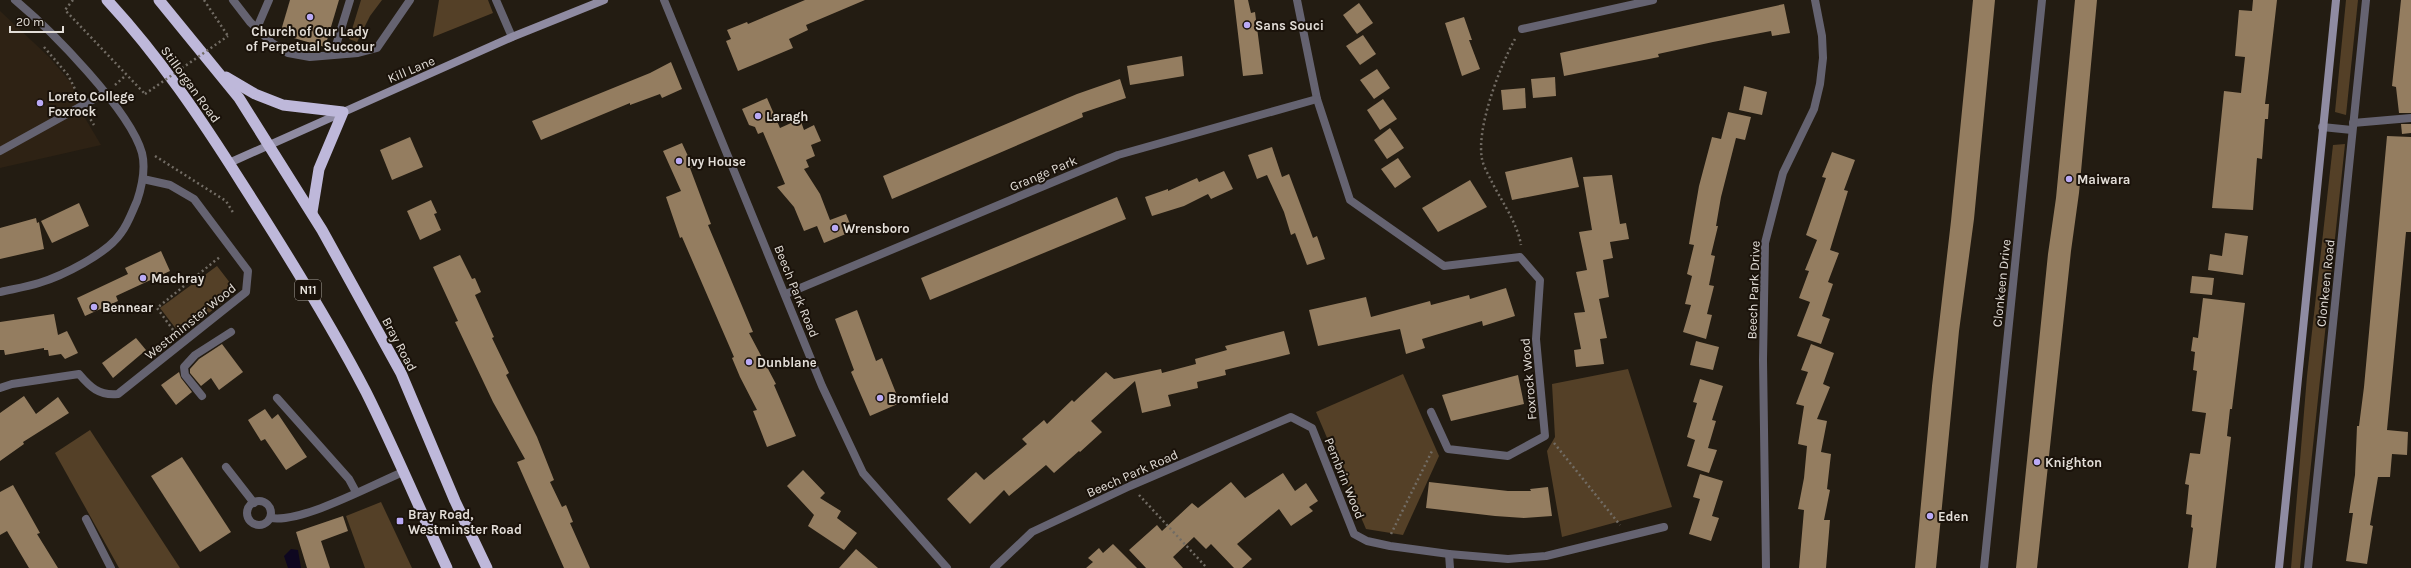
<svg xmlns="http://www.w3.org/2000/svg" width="2411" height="568" font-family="Karla,sans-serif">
	<rect width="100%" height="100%" fill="#231c12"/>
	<path fill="#2e2214" d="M0 11 49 57 72 84 85 118 101 145 0 168Z"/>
	<g fill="#544027">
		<path d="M361 0H382L370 16 357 42 349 39Z"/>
		<path d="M439 0H488L493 13 433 37Z"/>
		<path d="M2346 0H2358L2346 115 2335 112Z"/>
		<path d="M2345 144 2300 568H2291L2307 376 2333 145Z"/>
		<path d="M217 266 234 288 222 297 225 301 180 334 160 308Z"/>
		<path d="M1628 369 1672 507 1562 537 1547 451 1555 437 1552 384Z"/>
		<path d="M1403 374 1439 456 1403 535 1366 529 1316 412Z"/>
		<path d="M90 430 180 568H119L55 453Z"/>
		<path d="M381 502 412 568H365L346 516Z"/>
	</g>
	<path fill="#0e0720" d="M291 549 298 550 301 568H288L284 556Z"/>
	<g fill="#947d60">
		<path d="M290 0H339L325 47 280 34Z"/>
		<path d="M805 0H865L806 25 808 30 789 39 793 48 738 71 726 41 731 39 727 30 747 22 748 24Z"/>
		<path d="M1234 0H1248L1251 13 1255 12 1263 74 1243 76Z"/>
		<path d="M1973 0H1995L1974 219 1959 331 1936 568H1915L1932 386 1951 221Z"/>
		<path d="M2075 0H2097L2079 193 2071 251 2037 568H2016L2048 254 2056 198Z"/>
		<path d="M2253 0H2277L2265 104H2269L2268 119H2265L2262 159 2257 158 2253 210 2212 208 2224 91 2241 93 2245 57 2235 56 2239 10 2252 11Z"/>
		<path d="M2401 0H2411V113H2399L2396 87 2392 86Z"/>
		<path d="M1359 3 1373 23 1357 34 1343 15Z"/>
		<path d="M1784 4 1790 33 1772 36 1771 31 1713 42 1658 54 1659 57 1564 76 1560 53Z"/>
		<path d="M1464 17 1472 40H1469L1480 69 1462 76 1445 23Z"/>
		<path d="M1363 35 1376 54 1360 65 1346 46Z"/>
		<path d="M1182 56 1184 76 1130 85 1127 66Z"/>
		<path d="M671 62 682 89 662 98 660 94 630 105V103L541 140 532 121 650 73Z"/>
		<path d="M1377 69 1390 88 1374 99 1360 80Z"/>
		<path d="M1555 77 1556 96 1533 98 1531 79Z"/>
		<path d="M1120 79 1126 98 1082 113 1083 117 892 199 883 176 1077 94Z"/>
		<path d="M1744 86 1767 92 1762 115 1739 110Z"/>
		<path d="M1525 88 1526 108 1503 110 1501 90Z"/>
		<path d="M767 98 780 128 800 119 804 130 814 125 821 141 811 145 815 156 806 160 809 167 804 169 820 194 830 220 846 214 853 231 824 243 817 226 804 231 794 207 777 187 785 184 763 132 758 134 755 127 749 125 742 109Z"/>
		<path d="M1383 99 1397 119 1380 130 1367 110Z"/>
		<path d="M1728 112 1751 117 1745 140 1736 138 1721 197 1716 226H1718L1711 255 1715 256 1709 285 1714 286 1707 314 1712 315 1706 339 1683 332 1691 305 1685 304 1692 276 1687 274 1694 245 1689 244 1699 186 1712 137 1721 139Z"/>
		<path d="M2401 124H2411V133L2402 134Z"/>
		<path d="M1390 128 1404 148 1387 159 1374 140Z"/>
		<path d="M2387 136 2411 137V232H2406L2387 430 2408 432 2407 455 2392 454 2390 477H2378L2370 525 2373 526 2367 564 2346 561 2353 513H2349L2355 475 2357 426H2359L2364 387Z"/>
		<path d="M410 137 423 167 392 180 380 150Z"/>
		<path d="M682 143 693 167 690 168 711 224 708 225 753 332 749 333 776 384 774 385 796 436 767 447 753 411 757 410 740 377 732 358 734 357 682 237 680 238 666 197 681 191 663 151Z"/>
		<path d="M1272 147 1282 177 1289 174 1313 238 1317 236 1325 259 1307 265 1295 233 1291 235 1284 212 1267 175 1257 179 1248 155Z"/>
		<path d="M1832 152 1855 160 1844 190 1848 191 1830 250 1839 253 1828 282 1833 284 1822 316 1830 319 1821 344 1797 336 1810 302 1799 298 1809 271 1805 270 1817 240 1806 235 1826 178 1822 177Z"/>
		<path d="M1572 157 1579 187 1512 200 1505 172Z"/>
		<path d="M1398 158 1411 177 1395 188 1381 169Z"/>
		<path d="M1224 171 1233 189 1211 199 1208 194 1184 206 1152 216 1145 197 1168 189V191L1197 178 1199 182Z"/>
		<path d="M1612 175 1620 224 1626 223 1629 239 1610 242 1613 258 1603 260 1609 297 1599 299 1607 338 1600 339 1604 364 1576 367 1574 350 1581 349 1574 313 1585 312 1576 272 1587 270 1579 232 1592 230 1583 177Z"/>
		<path d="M1470 180 1487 207 1438 232 1422 208Z"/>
		<path d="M1117 197 1126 219 930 300 921 278Z"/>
		<path d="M431 200 437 213 434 214 441 230 420 240 407 211Z"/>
		<path d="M79 203 89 226 52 243 41 221Z"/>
		<path d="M36 218 37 223 39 222 44 249 0 259V228Z"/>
		<path d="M2225 233 2248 236 2243 275 2208 270 2210 254 2222 256Z"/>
		<path d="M161 251 170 271 116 296 118 301 85 316 77 298 128 274 125 268Z"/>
		<path d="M460 255 472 279 475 278 481 292 475 295 494 337 492 338 509 373 506 375 537 437 554 480 550 482 562 507 566 505 573 522 570 523 590 568H564L517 462 525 459 493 402 455 322 458 321 433 267Z"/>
		<path d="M2192 276 2214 278 2212 295 2190 293Z"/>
		<path d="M1506 288 1515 316 1483 326 1482 321 1422 339 1425 348 1406 354 1400 329 1318 346 1309 310 1366 297 1371 317 1430 301 1431 305 1469 295 1470 299Z"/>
		<path d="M2203 298 2245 303 2232 409H2230L2227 436 2231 437 2216 568H2188L2193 528 2191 527 2192 515 2186 514 2189 485 2185 484 2190 453 2200 454 2206 413 2192 411 2197 371 2193 370 2195 352 2191 351 2193 337 2198 338Z"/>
		<path d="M857 310 876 361 882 358 900 403 870 416 851 372 854 370 835 319Z"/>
		<path d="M54 314 58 335 67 331 78 353 65 359 61 354 49 356 48 350H44V348L5 355 4 350H0V322Z"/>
		<path d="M1284 331 1290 354 1225 370 1226 375 1197 382 1198 388 1168 395 1171 406 1142 413 1135 381 1091 421 1102 432 1080 452 1079 451 1054 473 1046 465 1009 496 1004 490 970 524 947 499 976 472 984 480 1027 444 1022 439 1044 420 1047 424 1072 400 1074 402 1106 372 1114 379 1161 369 1162 373 1196 364 1195 359 1227 350 1225 346Z"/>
		<path d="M136 338 146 350 113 378 102 363Z"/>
		<path d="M1696 341 1719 347 1713 370 1690 365Z"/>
		<path d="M222 344 243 372 219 390 211 378 201 386 190 373V369L199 359Z"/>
		<path d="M1811 344 1834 353 1823 384 1830 387 1817 419 1827 421 1821 452 1831 454 1827 489 1830 490 1824 520H1830L1826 568H1799L1804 510 1798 509 1804 478 1807 446 1798 444 1804 406 1796 404 1808 372 1801 370Z"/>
		<path d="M179 372 181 378 192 392 176 405 161 385Z"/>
		<path d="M1518 375 1524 404 1451 421 1442 395Z"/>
		<path d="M1700 379 1723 386 1712 420 1716 421 1708 448 1717 450 1709 473 1687 466 1695 440 1687 437 1697 403 1693 402Z"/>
		<path d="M24 396 36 414 58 397 69 413 23 442 24 444 0 461V413Z"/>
		<path d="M265 409 272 419 278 414 307 457 286 470 265 439 261 441 248 420Z"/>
		<path d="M182 457 231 532 200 552 151 476Z"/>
		<path d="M803 470 825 493 820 498 841 511 837 518 857 533 844 550 808 526 814 515 787 486Z"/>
		<path d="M1283 473 1295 491 1306 483 1318 501 1309 507 1313 511 1291 526 1279 509 1237 544 1252 559 1242 568H1234L1211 544 1206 549 1194 537 1173 557 1183 568H1146L1129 550 1157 525 1162 531 1192 503 1198 508 1231 482 1245 498Z"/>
		<path d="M1700 474 1723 481 1712 516 1719 518 1711 541 1689 534 1700 499 1693 497Z"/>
		<path d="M1429 482 1508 491H1531L1530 489 1548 487 1552 516 1524 518 1495 516 1426 508Z"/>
		<path d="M13 485 40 533 37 534 58 568H29L7 531 0 535V492Z"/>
		<path d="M343 516 348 531 321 541 330 568H307L296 532Z"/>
		<path d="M1113 544 1137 568H1086L1093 562 1088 558 1099 548 1103 553Z"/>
		<path d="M856 549 878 568H839Z"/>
	</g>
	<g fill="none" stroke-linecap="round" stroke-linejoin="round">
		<g stroke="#726c64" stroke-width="2.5" stroke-dasharray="2 3" stroke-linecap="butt">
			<path d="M73 0 65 10 145 94"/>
			<path d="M204 0 228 36"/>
			<path d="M1515 39C1500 66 1476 128 1482 159 1483 164 1486 171 1489 176 1499 198 1517 221 1521 245"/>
			<path d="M44 47 68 75 78 95"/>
			<path d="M115 85 125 76"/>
			<path d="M88 115 94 125"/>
			<path d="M155 156 226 201 234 214"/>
			<path d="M176 334 157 308 221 256"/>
			<path d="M1554 443 1620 525"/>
			<path d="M1139 495 1207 568"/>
			<path d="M1391 534 1433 449"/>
		</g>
		<g stroke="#656371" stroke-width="8">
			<path d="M233 0 250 22 272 43 288 53 310 57 358 53 377 48 410 0"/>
			<path d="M496 0 512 37"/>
			<path d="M257 28 269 0"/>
			<path d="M333 55 350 0"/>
			<path d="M2353 123 2411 118"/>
			<path d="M0 151 105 93"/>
			<path d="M202 396 185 375 184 367 195 355 231 332"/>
		</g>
		<g stroke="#656371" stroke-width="8">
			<path d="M664 0 822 386 863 473 947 568"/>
			<path d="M1297 0 1317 99 1350 200 1444 266 1520 257 1540 280 1536 339 1545 436 1508 456 1448 449 1431 412"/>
			<path d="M1522 29 1653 0"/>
			<path d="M2322 127 2352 130"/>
			<path d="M0 292C13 289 26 287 39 283 62 276 107 254 121 233 128 224 132 212 137 201 142 186 146 169 142 153 130 110 51 30 15 0"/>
			<path d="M786 294 1118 155 1317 99"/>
			<path d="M0 388 12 384 79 374C90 387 99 396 118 394L246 292 248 271 194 199 170 185 143 179"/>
			<path d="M277 398 349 479 356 492"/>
			<path d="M226 467 254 503"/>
			<circle cx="259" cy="513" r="12"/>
			<path d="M271 518C302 523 372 485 403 472"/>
			<path d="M86 519 111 568"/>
			<path d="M1449 554 1450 568"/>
			<path d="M994 568 1032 532 1130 486 1291 417 1312 428 1354 534 1367 541 1390 546 1449 554 1508 559 1546 556 1664 527"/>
			<path d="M1766 568 1763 360 1765 243 1783 173 1814 109 1820 84 1823 58 1822 36 1815 0"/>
			<path d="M1984 568 2042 0"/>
			<path d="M2308 568 2366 0"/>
		</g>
		<g stroke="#8f8ba2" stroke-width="8">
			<path d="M229 163 512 37 604 0"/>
			<path d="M2279 568 2336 0"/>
		</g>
		<g stroke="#beb8da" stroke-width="11">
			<path d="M107 0C159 56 202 120 243 185 286 252 329 321 366 392 395 450 420 510 447 568"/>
			<path d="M159 0 239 98 322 230 401 373 455 501 487 568"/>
			<path d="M226 77 255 94 283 105 343 112 319 169 312 212"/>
		</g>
		<path stroke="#726c64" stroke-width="2.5" stroke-dasharray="2 3" stroke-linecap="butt" d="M145 94 228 36"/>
	</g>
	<g fill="#baaaf6" stroke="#1a120a" stroke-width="1.5">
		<circle cx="310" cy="17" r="4"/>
		<circle cx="1247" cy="25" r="4"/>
		<circle cx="40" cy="103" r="4"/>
		<circle cx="758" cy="116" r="4"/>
		<circle cx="679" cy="161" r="4"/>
		<circle cx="2069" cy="179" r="4"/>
		<circle cx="835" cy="228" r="4"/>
		<circle cx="143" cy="278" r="4"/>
		<circle cx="94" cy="307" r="4"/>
		<circle cx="749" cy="362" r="4"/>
		<circle cx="880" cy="398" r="4"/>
		<circle cx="2037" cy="462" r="4"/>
		<circle cx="1930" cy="516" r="4"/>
		<rect x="396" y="517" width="8" height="8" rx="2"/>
	</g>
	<g text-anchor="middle" stroke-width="4" stroke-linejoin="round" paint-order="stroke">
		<rect fill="#1a120a" stroke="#a7a19a" stroke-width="1" x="295" y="280" width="26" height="20" rx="3"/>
		<g font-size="12" font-weight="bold" fill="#e3ded8">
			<text x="308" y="294">N11</text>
		</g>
		<g font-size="13" font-weight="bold" fill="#e3ded8" stroke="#1a120a" text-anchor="start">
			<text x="1255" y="30">Sans Souci</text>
			<text x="310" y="36" text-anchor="middle">Church of Our Lady<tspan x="310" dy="15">of Perpetual Succour</tspan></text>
			<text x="48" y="101">Loreto College<tspan x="48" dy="15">Foxrock</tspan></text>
			<text x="766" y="121">Laragh</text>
			<text x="687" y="166">Ivy House</text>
			<text x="2077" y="184">Maiwara</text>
			<text x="843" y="233">Wrensboro</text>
			<text x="151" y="283">Machray</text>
			<text x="102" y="312">Bennear</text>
			<text x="757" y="367">Dunblane</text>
			<text x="888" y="403">Bromfield</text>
			<text x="2045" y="467">Knighton</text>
			<text x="408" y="519">Bray Road,<tspan x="408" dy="15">Westminster Road</tspan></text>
			<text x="1938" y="521">Eden</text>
		</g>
		<g font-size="13" fill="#e3ded8" stroke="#1a120a">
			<text transform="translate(411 69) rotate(-23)" y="5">Kill Lane</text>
			<text transform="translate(191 84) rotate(54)" y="5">Stillorgan Road</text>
			<text transform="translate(1043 173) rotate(-23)" y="5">Grange Park</text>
			<text transform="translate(2001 283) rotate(-84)" y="5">Clonkeen Drive</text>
			<text transform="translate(2325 283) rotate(-84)" y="5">Clonkeen Road</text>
			<text transform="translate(1753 290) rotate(-88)" y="5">Beech Park Drive</text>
			<text transform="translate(797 291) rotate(68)" y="5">Beech Park Road</text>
			<text transform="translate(190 321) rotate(-39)" y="5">Westminster Wood</text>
			<text transform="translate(400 344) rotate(62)" y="5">Bray Road</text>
			<text transform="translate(1528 379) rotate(-95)" y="5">Foxrock Wood</text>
			<text transform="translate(1132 473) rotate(-24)" y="5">Beech Park Road</text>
			<text transform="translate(1345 478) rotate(68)" y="5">Pembrin Wood</text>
		</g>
	</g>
	<path d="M10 26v6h53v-6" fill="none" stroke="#e3ded8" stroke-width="2"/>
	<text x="16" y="26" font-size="12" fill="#e3ded8" stroke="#1a120a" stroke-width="3" paint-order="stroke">20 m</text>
</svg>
